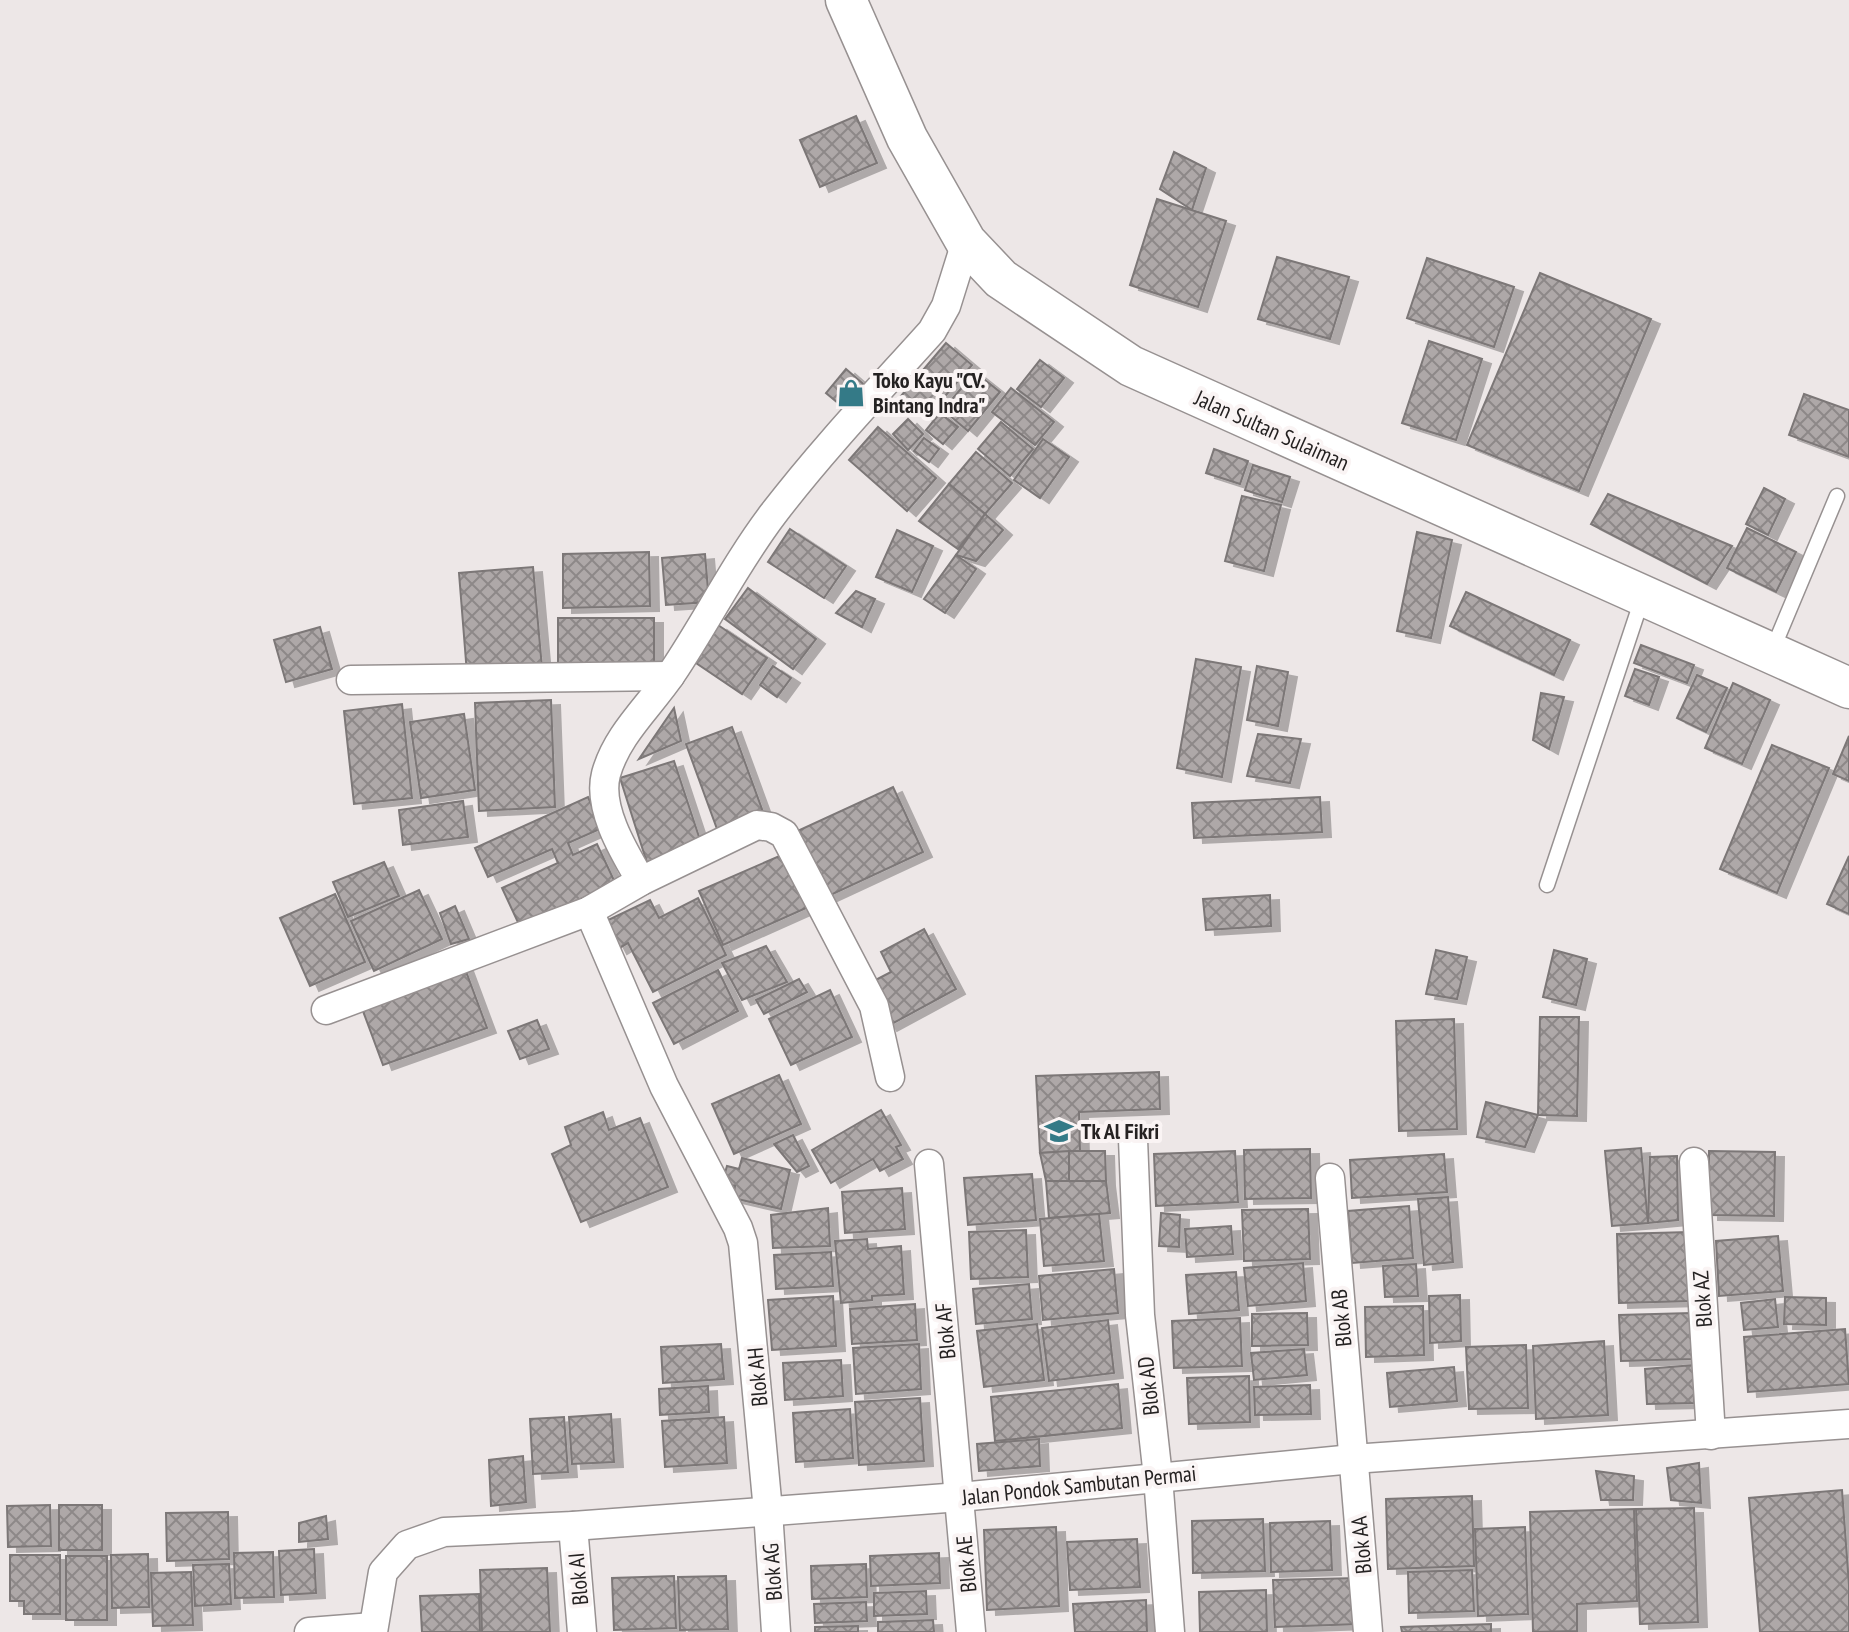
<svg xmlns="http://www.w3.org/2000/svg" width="1849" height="1632" font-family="'PT Sans Narrow',sans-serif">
	<defs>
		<pattern id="building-cross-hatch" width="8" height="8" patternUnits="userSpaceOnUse" patternTransform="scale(2)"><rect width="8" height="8" fill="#aea8a8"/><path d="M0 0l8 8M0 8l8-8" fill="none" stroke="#8d8888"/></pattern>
		<filter id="shadow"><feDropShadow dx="9" dy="5" stdDeviation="0" flood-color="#0004"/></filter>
	</defs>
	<rect width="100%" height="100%" fill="#ede7e7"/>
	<g fill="url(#building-cross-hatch)" stroke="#7c7777" stroke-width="2" filter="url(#shadow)">
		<path d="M856 116 877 163 820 187 800 140Z"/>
		<path d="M1174 152 1206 168 1192 210 1160 189Z"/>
		<path d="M1157 199 1226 221 1198 307 1130 285Z"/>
		<path d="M1277 257 1349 277 1330 339 1258 319Z"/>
		<path d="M1427 258 1514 287 1494 347 1407 318Z"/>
		<path d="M1540 273 1651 319 1579 491 1467 445Z"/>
		<path d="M1429 341 1482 359 1456 440 1402 423Z"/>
		<path d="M946 343 972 365 926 418 901 396Z"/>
		<path d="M1040 360 1064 378 1041 407 1017 389Z"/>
		<path d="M846 369 875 394 855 417 826 393Z"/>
		<path d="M975 372 1000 392 968 431 943 410Z"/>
		<path d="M1011 388 1054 422 1035 445 992 412Z"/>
		<path d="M1804 394 1849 410V457L1789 435Z"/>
		<path d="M940 413 958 427 943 444 926 430Z"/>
		<path d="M908 419 923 434 908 450 893 434Z"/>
		<path d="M1001 422 1033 449 1010 476 978 449Z"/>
		<path d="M878 427 936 478 907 511 849 460Z"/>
		<path d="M924 438 939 449 929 462 914 451Z"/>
		<path d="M1043 439 1069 457 1040 498 1014 480Z"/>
		<path d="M1214 449 1248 461 1240 484 1206 473Z"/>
		<path d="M976 452 1012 483 985 514 949 484Z"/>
		<path d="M1253 465 1290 477 1282 502 1245 490Z"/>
		<path d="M949 484 985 514 958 549 919 521Z"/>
		<path d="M1764 488 1785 499 1768 535 1746 524Z"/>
		<path d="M1608 494 1732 546 1707 584 1591 524Z"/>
		<path d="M1242 496 1281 505 1264 571 1225 561Z"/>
		<path d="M985 514 1003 530 976 561 956 555Z"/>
		<path d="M1747 528 1796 552 1776 592 1727 568Z"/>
		<path d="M790 529 846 566 824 598 768 562Z"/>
		<path d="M897 530 933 546 912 592 876 577Z"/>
		<path d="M1417 532 1452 540 1431 638 1397 631Z"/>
		<path d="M649 552 650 606 563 608V554Z"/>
		<path d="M705 554 709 602 666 605 662 558Z"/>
		<path d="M956 555 976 569 945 613 924 599Z"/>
		<path d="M533 567 542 668 467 674 459 573Z"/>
		<path d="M748 588 816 639 793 669 725 619Z"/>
		<path d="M856 591 875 599 862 627 836 613Z"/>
		<path d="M1466 592 1570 640 1554 675 1450 626Z"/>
		<rect x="558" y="618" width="96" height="51"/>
		<path d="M718 625 767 658 742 694 693 661Z"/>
		<path d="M320 627 332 669 286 682 274 640Z"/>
		<path d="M1641 645 1694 665 1687 683 1634 663Z"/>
		<path d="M1196 659 1241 667 1222 777 1177 768Z"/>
		<path d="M773 666 791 678 777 697 760 685Z"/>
		<path d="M1257 666 1288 672 1278 726 1247 720Z"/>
		<path d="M1635 669 1659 677 1649 705 1625 696Z"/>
		<path d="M1697 675 1727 688 1706 732 1677 718Z"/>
		<path d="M1733 683 1770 700 1742 764 1705 748Z"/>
		<path d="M1541 693 1564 697 1549 749 1533 740Z"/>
		<path d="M551 700 555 807 479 811 475 703Z"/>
		<path d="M402 704 412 798 354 804 344 711Z"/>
		<path d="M674 708 681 741 639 759Z"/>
		<path d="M464 714 475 790 421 798 410 722Z"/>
		<path d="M732 727 763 812 717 829 686 744Z"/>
		<path d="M1258 734 1301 739 1290 783 1247 776Z"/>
		<path d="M1849 736V781L1833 774Z"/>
		<path d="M1772 745 1829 768 1777 893 1720 869Z"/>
		<path d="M674 761 703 849 648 866 620 778Z"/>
		<path d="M893 787 923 852 822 899 791 834Z"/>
		<path d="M588 797 602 828 568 843 573 855 597 844 618 889 522 931 502 888 558 863 552 849 488 877 475 848Z"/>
		<path d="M1320 797 1322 832 1194 838 1192 803Z"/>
		<path d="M463 801 468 837 403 845 399 810Z"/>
		<path d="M791 851 815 904 723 945 699 891Z"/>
		<path d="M1849 856V914L1827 904Z"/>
		<path d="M384 862 399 896 348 917 333 882Z"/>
		<path d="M419 890 442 939 374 971 351 921Z"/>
		<path d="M335 894 365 962 310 986 280 918Z"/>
		<path d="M1270 895 1271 926 1206 930 1203 899Z"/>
		<path d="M698 898 726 955 653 992 628 943 618 949 604 922 650 900 659 918Z"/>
		<path d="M455 906 469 939 451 944 440 913Z"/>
		<path d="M924 929 956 989 888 1026 866 985 891 972 881 952Z"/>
		<path d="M766 946 787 982 742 1000 722 963Z"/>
		<path d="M1436 950 1467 957 1457 999 1426 994Z"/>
		<path d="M1554 950 1587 959 1576 1005 1543 997Z"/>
		<path d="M464 966 487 1028 383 1065 360 1003Z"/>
		<path d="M718 970 738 1011 674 1044 653 1003Z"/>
		<path d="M799 979 807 992 764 1014 756 1000Z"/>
		<path d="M830 990 852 1037 791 1065 769 1019Z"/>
		<path d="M1540 1017H1579L1577 1116 1538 1115Z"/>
		<path d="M1454 1019 1457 1129 1399 1131 1396 1021Z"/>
		<path d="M537 1020 549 1049 520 1059 508 1031Z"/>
		<path d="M1159 1072 1160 1109 1079 1112 1080 1151 1040 1153 1036 1076Z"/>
		<path d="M779 1075 801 1124 734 1154 712 1104Z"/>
		<path d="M1486 1102 1538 1115 1525 1147 1477 1137Z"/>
		<path d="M881 1110 901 1145 896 1147 903 1159 880 1171 873 1159 831 1183 812 1150Z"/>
		<path d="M603 1112 609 1130 640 1118 668 1187 581 1222 552 1154 571 1145 565 1127Z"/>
		<path d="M793 1135 809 1166 797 1172 774 1144Z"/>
		<path d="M1641 1148 1648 1223 1612 1226 1605 1151Z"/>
		<path d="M1310 1149 1311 1198 1245 1199 1244 1150Z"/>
		<path d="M1069 1151V1181H1046L1040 1153Z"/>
		<path d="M1069 1151H1105L1106 1181H1069Z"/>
		<path d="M1235 1151 1238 1202 1156 1206 1154 1154Z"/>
		<path d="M1709 1151 1775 1152 1774 1216 1709 1215Z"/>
		<path d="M1444 1154 1447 1192 1352 1198 1350 1160Z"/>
		<path d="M1677 1156 1678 1220 1648 1223 1650 1157Z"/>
		<path d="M742 1158 790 1170 781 1209 733 1198 735 1186 722 1183 727 1166 739 1169Z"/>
		<path d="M1032 1174 1036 1220 968 1225 964 1178Z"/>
		<path d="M1046 1181H1106L1110 1213 1049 1218Z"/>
		<path d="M902 1188 905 1229 845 1233 842 1192Z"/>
		<path d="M1448 1197 1453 1262 1424 1265 1418 1199Z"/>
		<path d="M1409 1206 1413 1258 1352 1263 1348 1211Z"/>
		<path d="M828 1208 830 1246 773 1248 771 1215Z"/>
		<path d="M1308 1209 1310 1259 1244 1261 1242 1210Z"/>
		<path d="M1161 1213 1180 1215 1179 1247 1159 1246Z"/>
		<path d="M1099 1214 1104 1261 1044 1266 1040 1219Z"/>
		<path d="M1231 1226 1233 1254 1187 1257 1185 1229Z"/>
		<path d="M1026 1230 1028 1277 971 1279 969 1232Z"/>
		<path d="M1689 1232 1691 1301 1619 1303 1617 1234Z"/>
		<path d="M1778 1236 1783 1291 1719 1296 1716 1241Z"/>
		<path d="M867 1239 868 1249 901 1246 904 1294 872 1296V1300L841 1303 835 1241Z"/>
		<path d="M831 1252 833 1286 776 1289 774 1255Z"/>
		<path d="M1303 1263 1306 1301 1248 1306 1244 1268Z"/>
		<path d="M1416 1264 1418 1296 1385 1297 1383 1266Z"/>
		<path d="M1114 1269 1118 1313 1043 1320 1039 1276Z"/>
		<path d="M1236 1272 1239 1310 1189 1314 1186 1275Z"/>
		<path d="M1029 1284 1032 1319 976 1324 973 1289Z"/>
		<path d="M1460 1295 1461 1341 1430 1343 1429 1296Z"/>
		<path d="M833 1296 836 1346 772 1350 768 1300Z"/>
		<path d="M1785 1297 1826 1298V1325L1784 1324Z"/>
		<path d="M1775 1299 1778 1327 1744 1330 1741 1303Z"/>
		<path d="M915 1304 917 1340 852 1344 850 1309Z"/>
		<path d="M1423 1306 1424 1355 1366 1357 1365 1307Z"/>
		<path d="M1307 1313 1308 1345 1252 1346V1314Z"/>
		<path d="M1691 1313 1693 1359 1621 1361 1619 1315Z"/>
		<path d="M1240 1318 1242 1366 1174 1368 1172 1321Z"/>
		<path d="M1108 1320 1114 1373 1049 1381 1042 1328Z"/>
		<path d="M1037 1324 1044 1380 984 1387 977 1331Z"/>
		<path d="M1845 1329 1849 1384 1748 1392 1744 1337Z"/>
		<path d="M1604 1341 1608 1415 1536 1419 1533 1346Z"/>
		<path d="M721 1344 724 1379 663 1383 661 1347Z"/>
		<path d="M919 1344 921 1389 856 1394 853 1348Z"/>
		<path d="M1526 1345 1528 1408 1469 1409 1466 1347Z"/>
		<path d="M1304 1349 1307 1375 1254 1380 1251 1353Z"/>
		<path d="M841 1360 843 1396 785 1400 783 1363Z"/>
		<path d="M1694 1365V1403L1647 1404 1645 1369Z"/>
		<path d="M1454 1367 1457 1401 1390 1407 1387 1373Z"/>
		<path d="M1249 1376 1250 1422 1189 1424 1187 1378Z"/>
		<path d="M1118 1384 1122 1428 995 1441 991 1397Z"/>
		<path d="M1310 1385 1311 1414 1255 1415 1254 1387Z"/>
		<path d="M708 1386 709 1412 660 1415 659 1389Z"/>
		<path d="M920 1398 924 1461 859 1465 855 1402Z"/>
		<path d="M850 1409 853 1458 796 1462 793 1413Z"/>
		<path d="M611 1414 614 1462 572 1464 569 1417Z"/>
		<path d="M564 1417 568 1472 533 1474 530 1419Z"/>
		<path d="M724 1417 727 1463 665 1467 662 1421Z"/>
		<path d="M1039 1439 1040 1466 979 1471 977 1444Z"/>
		<path d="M523 1456 526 1502 491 1506 489 1460Z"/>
		<path d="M1699 1463 1701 1503 1671 1500 1667 1468Z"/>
		<path d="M1596 1471 1634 1476 1633 1500H1601Z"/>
		<path d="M1842 1490 1849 1585V1632H1760L1749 1498Z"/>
		<path d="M1472 1496 1474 1566 1388 1569 1386 1499Z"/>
		<path d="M50 1505 51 1546 8 1547 7 1506Z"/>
		<rect x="59" y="1505" width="43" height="45"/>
		<path d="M1694 1508 1698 1622 1640 1624 1636 1509Z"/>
		<path d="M1634 1509 1637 1601 1577 1604V1631L1533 1632 1530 1512Z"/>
		<path d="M228 1512 229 1559 167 1561 166 1513Z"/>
		<path d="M326 1516 328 1539 299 1542V1523Z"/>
		<path d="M1263 1519 1265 1571 1193 1573 1192 1521Z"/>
		<path d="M1330 1521 1332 1570 1271 1572 1270 1523Z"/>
		<path d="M1056 1527 1059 1606 987 1610 984 1530Z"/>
		<path d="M1525 1527 1528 1614 1478 1616 1475 1529Z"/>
		<path d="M1137 1539 1140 1587 1070 1590 1067 1542Z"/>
		<path d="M314 1549 316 1593 281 1595 279 1551Z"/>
		<path d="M273 1552 274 1597 235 1598 234 1553Z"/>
		<path d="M939 1553 940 1583 871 1586 870 1556Z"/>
		<path d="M148 1554 149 1607 112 1608 111 1555Z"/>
		<path d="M10 1555H60V1614H24V1601H10Z"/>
		<rect x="66" y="1556" width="41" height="64"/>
		<path d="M229 1564 231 1604 195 1606 193 1565Z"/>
		<path d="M866 1564 867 1597 812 1599 811 1566Z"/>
		<path d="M547 1568 550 1632H482L480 1570Z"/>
		<path d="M1472 1570 1474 1611 1409 1613 1408 1572Z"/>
		<path d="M191 1572 193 1625 153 1626 151 1573Z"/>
		<path d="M674 1576 676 1628 614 1630 612 1578Z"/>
		<path d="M726 1576 728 1629 680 1630 678 1577Z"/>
		<path d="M1358 1578 1359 1624 1275 1627 1273 1580Z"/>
		<path d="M1266 1590 1267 1632H1200L1199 1592Z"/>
		<path d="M926 1591 927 1614 874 1616V1593Z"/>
		<path d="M479 1594 480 1632H422L420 1596Z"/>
		<path d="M1146 1600 1147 1632H1075L1073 1604Z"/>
		<path d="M866 1602 867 1621 815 1623 814 1604Z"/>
		<path d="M933 1620 934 1632H878V1622Z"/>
		<path d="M1491 1624V1632H1402L1401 1627Z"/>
		<path d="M858 1626V1632H815V1627Z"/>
	</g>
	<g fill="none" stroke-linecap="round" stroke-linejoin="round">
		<defs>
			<g id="lane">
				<path d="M1772 651 1837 496"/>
				<path d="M1547 885 1643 596"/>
			</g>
			<g id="street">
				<path d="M351 680 670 676"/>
				<path d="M641 881C624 852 597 808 606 774 617 734 650 706 672 673 707 621 735 564 773 514 822 450 878 391 932 331L946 306 966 242"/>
				<path d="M589 911 664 1086 738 1228 743 1243 768 1511 776 1632"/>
				<path d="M326 1010 589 911 641 881 757 825 771 827 784 834 874 1006 890 1077"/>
				<path d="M1133 1139 1140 1315 1158 1477 1170 1632"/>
				<path d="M1694 1162 1711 1435"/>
				<path d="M929 1164 971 1632"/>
				<path d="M1330 1178 1368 1632"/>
				<path d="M573 1526 582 1632"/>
				<path d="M309 1632 373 1627"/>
				<path d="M373 1632 383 1572 407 1545 444 1532 573 1526 960 1497 1353 1459 1849 1424"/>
			</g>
			<path id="secondary" d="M846 0 907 138 966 242 1001 279 1131 366 1849 688"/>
		</defs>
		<use href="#lane" stroke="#979191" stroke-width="17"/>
		<use href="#street" stroke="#979191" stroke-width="31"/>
		<use href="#secondary" stroke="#979191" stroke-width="43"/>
		<use href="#lane" stroke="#fff" stroke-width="14"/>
		<use href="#street" stroke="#fff" stroke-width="28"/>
		<use href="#secondary" stroke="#fff" stroke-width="40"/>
	</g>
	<defs>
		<symbol id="shop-bare" viewBox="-9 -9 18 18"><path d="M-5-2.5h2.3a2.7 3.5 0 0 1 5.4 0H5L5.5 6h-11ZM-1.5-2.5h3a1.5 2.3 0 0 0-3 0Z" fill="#347a87" stroke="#faf4f4" stroke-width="2.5" paint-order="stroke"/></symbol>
		<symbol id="school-bare" viewBox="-9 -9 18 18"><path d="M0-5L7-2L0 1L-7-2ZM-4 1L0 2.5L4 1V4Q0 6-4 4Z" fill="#347a87" stroke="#faf4f4" stroke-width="2.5" paint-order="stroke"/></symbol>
	</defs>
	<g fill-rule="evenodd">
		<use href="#shop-bare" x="831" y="373" width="40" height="40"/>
		<use href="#school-bare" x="1039" y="1111" width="40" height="40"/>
	</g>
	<g text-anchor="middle" stroke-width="8" stroke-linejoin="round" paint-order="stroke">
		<g font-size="22" font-weight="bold" fill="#252222" stroke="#faf4f4" text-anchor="start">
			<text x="873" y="388">Toko Kayu "CV.<tspan x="873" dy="25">Bintang Indra"</tspan></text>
			<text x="1081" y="1139">Tk Al Fikri</text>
		</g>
		<g font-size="22" fill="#252222" stroke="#faf4f4">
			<text transform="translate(1272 430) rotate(24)" y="8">Jalan Sultan Sulaiman</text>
			<text transform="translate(1702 1299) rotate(-94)" y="8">Blok AZ</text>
			<text transform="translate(1341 1318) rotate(-95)" y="8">Blok AB</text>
			<text transform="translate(945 1331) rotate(-95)" y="8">Blok AF</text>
			<text transform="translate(757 1377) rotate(-95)" y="8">Blok AH</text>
			<text transform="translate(1148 1386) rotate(-96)" y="8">Blok AD</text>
			<text transform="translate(1079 1485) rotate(-6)" y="8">Jalan Pondok Sambutan Permai</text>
			<text transform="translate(1361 1545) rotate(-95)" y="8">Blok AA</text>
			<text transform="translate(966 1564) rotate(-95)" y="8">Blok AE</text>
			<text transform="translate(772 1572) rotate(-94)" y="8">Blok AG</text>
			<text transform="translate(578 1579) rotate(-95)" y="8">Blok AI</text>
		</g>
	</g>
</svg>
